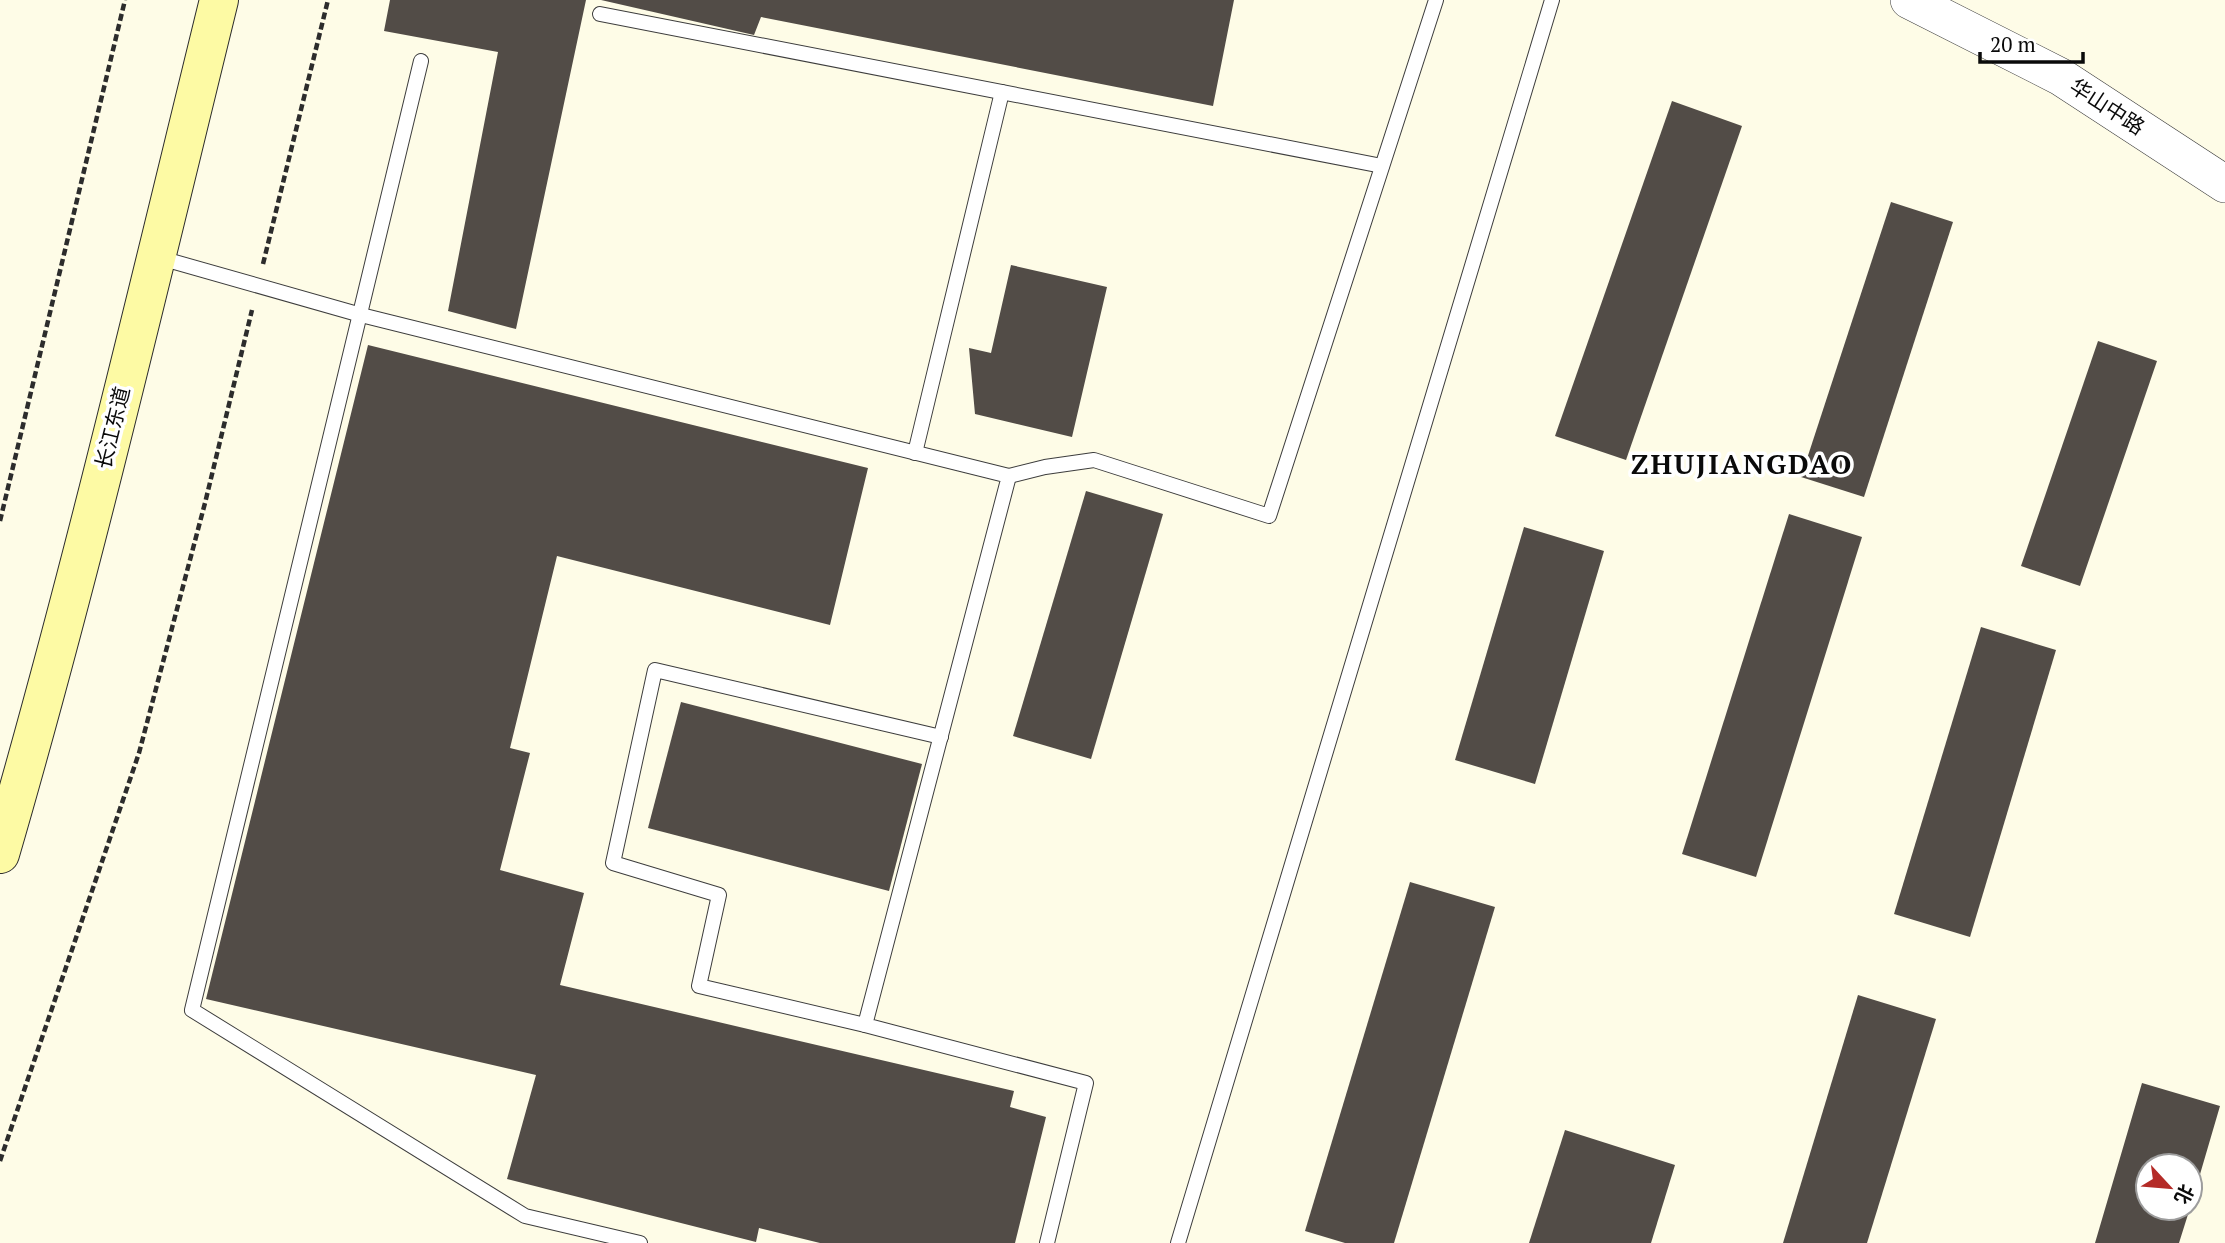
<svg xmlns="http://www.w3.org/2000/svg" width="2225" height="1243" font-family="'PT Serif','Noto Sans SC',serif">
	<rect width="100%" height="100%" fill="#fefce7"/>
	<g fill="#524c47">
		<path d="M390 0H586L516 329 448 311 498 52 384 31Z"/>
		<path d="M601 0H1234L1213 106 761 17 754 35Z"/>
		<path d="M1672 101 1742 126 1626 460 1555 436Z"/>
		<path d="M1891 202 1953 222 1864 497 1801 477Z"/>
		<path d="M1011 265 1107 287 1072 437 975 414 969 348 991 353Z"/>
		<path d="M2098 341 2157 361 2080 586 2021 566Z"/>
		<path d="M368 345 868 468 830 625 557 556 510 748 530 753 500 870 584 893 560 985 1014 1091 1010 1107 1046 1117 1015 1243H820L759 1228 756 1242 507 1179 536 1075 206 999Z"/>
		<path d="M1086 491 1163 514 1091 759 1013 736Z"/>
		<path d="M1789 514 1862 537 1756 877 1682 854Z"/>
		<path d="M1524 527 1604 551 1535 784 1455 760Z"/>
		<path d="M1981 627 2056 650 1970 937 1894 914Z"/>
		<path d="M681 702 922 764 889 891 648 828Z"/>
		<path d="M1410 882 1495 907 1394 1243H1345L1305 1231Z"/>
		<path d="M1858 995 1936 1019 1867 1243H1783Z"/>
		<path d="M2142 1083 2220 1106 2191 1205 2190 1166H2148V1208H2190L2179 1243H2095Z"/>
		<path d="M1565 1130 1675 1165 1651 1243H1529Z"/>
	</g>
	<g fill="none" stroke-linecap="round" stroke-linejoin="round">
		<defs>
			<g id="service">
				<path d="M600 14 1382 166"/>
				<path d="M421 61 192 1010 525 1216 640 1243"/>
				<path d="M157 257 361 315 1009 476 865 1025 1086 1083 1047 1243"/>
				<path d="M915 453 1002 92"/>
				<path d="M1009 476 1045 467 1094 460 1269 516 1436 0"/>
				<path d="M865 1025 699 986 719 895 613 863 655 670 941 737"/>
				<path d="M1178 1243 1552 0"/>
			</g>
			<path id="tertiary" d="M1909 0 2061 77 2225 184"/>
			<path id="secondary" d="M0 854C82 572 149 285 219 0"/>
		</defs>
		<use href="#service" stroke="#3d3d3d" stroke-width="16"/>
		<use href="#tertiary" stroke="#3d3d3d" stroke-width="38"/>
		<use href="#secondary" stroke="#2c2c2c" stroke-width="40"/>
		<g stroke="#2c2c2c" stroke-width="4.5" stroke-dasharray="7 3.5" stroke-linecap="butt">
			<path d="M263 264 328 0"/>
			<path d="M0 521 125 0"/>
			<path d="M0 1161 139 753 205 503 252 310"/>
		</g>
		<use href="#service" stroke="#fff" stroke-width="14"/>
		<use href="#tertiary" stroke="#fff" stroke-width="37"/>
		<use href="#secondary" stroke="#fdfaa4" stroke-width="38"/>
	</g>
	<g text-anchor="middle" stroke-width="7" stroke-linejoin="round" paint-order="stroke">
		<g font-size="21" fill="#0a0a0a" stroke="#fff">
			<text transform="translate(2107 107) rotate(33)" y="7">华山中路</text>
			<text transform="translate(113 428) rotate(-76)" y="7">长江东道</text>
		</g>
		<g font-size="28" font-weight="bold" letter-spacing="2" fill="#0a0a0a" stroke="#fff">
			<text x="1742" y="474">ZHUJIANGDAO</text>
		</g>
	</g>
	<g transform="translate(2169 1187) rotate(116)"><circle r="33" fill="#ffffff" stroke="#9d9d9d" stroke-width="2"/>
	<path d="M0-5L12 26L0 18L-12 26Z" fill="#b42b27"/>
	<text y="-10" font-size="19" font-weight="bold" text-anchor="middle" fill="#0a0a0a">北</text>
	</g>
	<path d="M1980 52v10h103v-10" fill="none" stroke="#0a0a0a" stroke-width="3.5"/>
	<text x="1990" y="52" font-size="21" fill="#0a0a0a" stroke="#ffffff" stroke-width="5" paint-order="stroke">20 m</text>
</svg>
